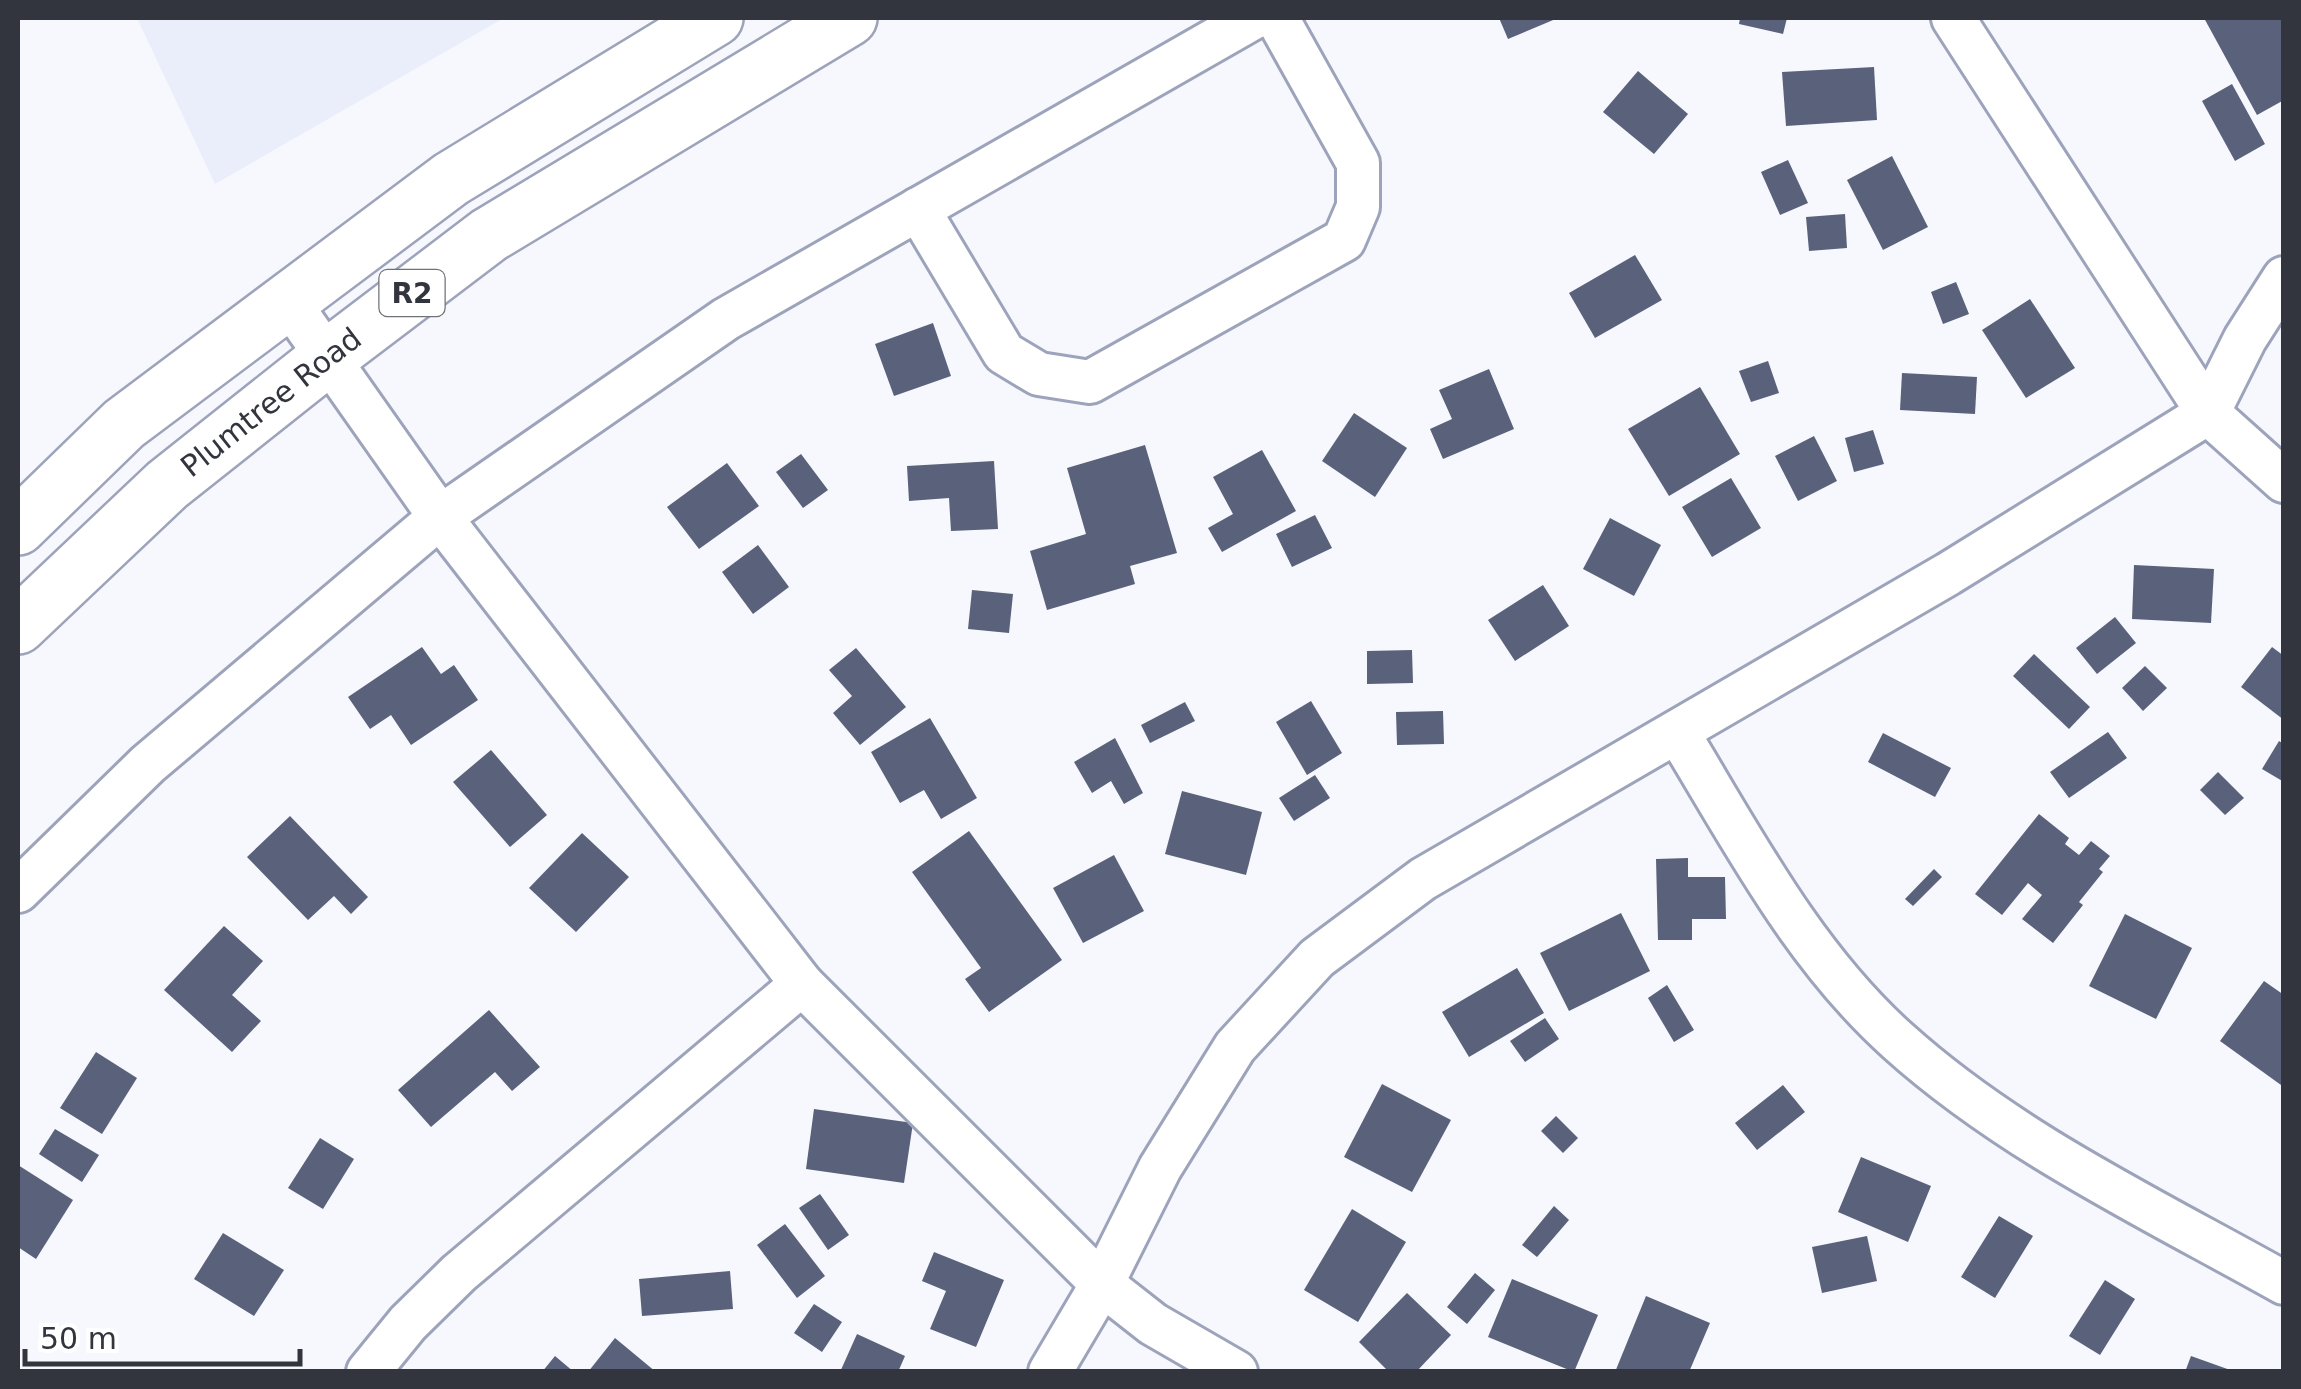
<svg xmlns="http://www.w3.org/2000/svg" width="2301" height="1389" font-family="'DejaVu Sans',sans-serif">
	<rect width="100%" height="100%" fill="#f6f8fd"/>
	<path fill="#eaeefa" d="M137 18H504L215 184Z"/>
	<g fill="#5a617a">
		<path d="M1499 18H1558L1508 39Z"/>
		<path d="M1740 18H1787L1783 34 1739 24Z"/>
		<path d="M2204 18H2284V100L2257 115Z"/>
		<path d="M1874 67 1877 120 1786 126 1782 72Z"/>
		<path d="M1638 71 1688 114 1654 154 1603 112Z"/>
		<path d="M2232 84 2265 144 2235 161 2202 101Z"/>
		<path d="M1892 156 1928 227 1883 250 1847 180Z"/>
		<path d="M1788 160 1808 203 1780 215 1761 172Z"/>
		<path d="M1845 214 1847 248 1809 251 1806 217Z"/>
		<path d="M1635 255 1662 300 1595 338 1569 293Z"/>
		<path d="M1956 282 1969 314 1943 324 1931 292Z"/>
		<path d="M2030 299 2075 368 2026 398 1982 330Z"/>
		<path d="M933 323 951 376 894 396 875 344Z"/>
		<path d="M1768 361 1779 393 1751 402 1739 371Z"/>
		<path d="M1489 369 1514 429 1443 459 1430 429 1452 419 1439 390Z"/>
		<path d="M1902 373 1977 377 1975 414 1900 410Z"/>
		<path d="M1700 387 1740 454 1669 496 1628 429Z"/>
		<path d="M1354 413 1407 448 1375 497 1322 461Z"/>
		<path d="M1873 430 1884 464 1854 472 1845 438Z"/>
		<path d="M1814 436 1837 481 1798 501 1775 456Z"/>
		<path d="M1145 445 1177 553 1130 566 1135 584 1047 610 1030 551 1086 534 1067 468Z"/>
		<path d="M1262 450 1296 511 1222 552 1208 528 1233 514 1213 477Z"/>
		<path d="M801 454 828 490 803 508 776 472Z"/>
		<path d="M994 461 998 529 951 531 949 498 909 501 907 466Z"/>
		<path d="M727 463 759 506 699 549 667 507Z"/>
		<path d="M1731 478 1761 528 1712 557 1682 507Z"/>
		<path d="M1315 515 1332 548 1292 567 1276 534Z"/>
		<path d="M1610 518 1661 545 1634 596 1583 569Z"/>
		<path d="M758 545 789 587 753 614 722 572Z"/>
		<path d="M2134 565 2214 569 2211 623 2132 619Z"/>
		<path d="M1543 585 1569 626 1515 661 1488 620Z"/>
		<path d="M972 590 1013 594 1009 633 968 629Z"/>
		<path d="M2115 617 2136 643 2097 674 2076 648Z"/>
		<path d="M422 647 441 674 454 665 478 700 411 745 391 715 370 729 348 697Z"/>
		<path d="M2272 647 2284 656V720L2241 687Z"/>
		<path d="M856 648 906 707 860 745 833 713 852 696 829 670Z"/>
		<path d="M1412 650 1413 683 1367 684V651Z"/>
		<path d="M2034 654 2090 707 2069 729 2013 676Z"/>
		<path d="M2145 666 2167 688 2143 711 2122 688Z"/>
		<path d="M1311 701 1342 753 1307 775 1276 722Z"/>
		<path d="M1185 702 1195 721 1150 743 1141 725Z"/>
		<path d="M1443 711 1444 744 1397 745 1396 712Z"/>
		<path d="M930 718 977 798 941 819 924 790 900 803 871 752Z"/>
		<path d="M2108 732 2127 758 2069 798 2050 772Z"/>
		<path d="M1883 733 1951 768 1935 797 1868 762Z"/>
		<path d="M1115 738 1143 793 1124 804 1111 781 1092 793 1074 762Z"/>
		<path d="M2279 741 2284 744V782L2262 769Z"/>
		<path d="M491 750 547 815 510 847 453 782Z"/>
		<path d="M2218 772 2244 798 2225 815 2200 790Z"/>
		<path d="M1315 775 1330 798 1294 821 1279 798Z"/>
		<path d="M1182 791 1262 812 1246 875 1165 854Z"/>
		<path d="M2039 814 2069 838 2065 844 2079 855 2091 841 2110 856 2099 869 2103 872 2079 902 2083 905 2053 943 2022 919 2042 895 2028 883 2002 915 1975 894Z"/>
		<path d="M290 816 368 897 351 914 334 896 308 920 247 857Z"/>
		<path d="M969 831 1062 960 989 1012 965 979 981 968 912 872Z"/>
		<path d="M582 833 629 877 576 932 529 888Z"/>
		<path d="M1114 855 1144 911 1083 943 1053 888Z"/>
		<path d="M1688 858V877H1725L1726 919H1692V940H1658L1656 859Z"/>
		<path d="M1934 869 1942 877 1913 906 1905 899Z"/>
		<path d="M1621 913 1650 971 1569 1011 1540 953Z"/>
		<path d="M2125 914 2192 948 2156 1019 2089 986Z"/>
		<path d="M224 926 263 961 232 995 261 1021 232 1052 164 990Z"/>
		<path d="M1517 968 1544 1013 1469 1057 1442 1012Z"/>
		<path d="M2264 981 2284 995 2281 1085 2220 1041Z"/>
		<path d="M1667 985 1694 1030 1674 1042 1648 998Z"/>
		<path d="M489 1010 540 1067 512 1091 495 1072 431 1127 398 1090Z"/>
		<path d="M1545 1018 1559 1039 1525 1062 1510 1041Z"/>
		<path d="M96 1052 137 1078 102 1134 60 1108Z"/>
		<path d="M1382 1084 1451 1120 1412 1192 1344 1157Z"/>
		<path d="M1783 1085 1805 1112 1757 1150 1735 1123Z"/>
		<path d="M814 1109 913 1123 904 1183 806 1169Z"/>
		<path d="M1556 1116 1578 1138 1563 1153 1541 1131Z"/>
		<path d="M55 1129 99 1155 82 1182 39 1154Z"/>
		<path d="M320 1138 354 1159 323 1209 288 1188Z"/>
		<path d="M1861 1157 1931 1186 1908 1242 1838 1212Z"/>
		<path d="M18 1165 73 1200 36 1259 18 1247Z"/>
		<path d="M820 1194 849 1235 828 1250 799 1208Z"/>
		<path d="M1554 1206 1569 1220 1537 1257 1522 1245Z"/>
		<path d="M1352 1209 1406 1242 1358 1322 1304 1290Z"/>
		<path d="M1999 1216 2033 1236 1995 1298 1961 1277Z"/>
		<path d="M785 1224 825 1276 797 1298 757 1245Z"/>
		<path d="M223 1233 284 1270 254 1316 194 1279Z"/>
		<path d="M1867 1236 1877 1281 1822 1293 1812 1247Z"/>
		<path d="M934 1252 1004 1280 976 1347 930 1329 946 1291 922 1281Z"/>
		<path d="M730 1271 733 1309 642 1316 639 1279Z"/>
		<path d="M1475 1273 1495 1290 1467 1324 1447 1307Z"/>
		<path d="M1512 1279 1598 1315 1574 1372 1488 1337Z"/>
		<path d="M2105 1280 2135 1299 2100 1355 2069 1336Z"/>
		<path d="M1407 1293 1451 1335 1416 1372H1389L1359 1342Z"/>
		<path d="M1646 1296 1710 1323 1689 1372H1615Z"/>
		<path d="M814 1304 842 1322 822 1352 794 1333Z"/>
		<path d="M857 1334 905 1356 898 1372H840Z"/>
		<path d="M615 1338 656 1372H588Z"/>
		<path d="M555 1356 574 1372H542Z"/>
		<path d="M2191 1356 2233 1371V1372H2185Z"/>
	</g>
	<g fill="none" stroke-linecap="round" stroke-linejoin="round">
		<defs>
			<g id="minor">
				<path d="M1953 18 2208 413 2284 481"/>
				<path d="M918 209 1004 353 1039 374 1090 382 1344 240 1358 207V163L1277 18"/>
				<path d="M288 301 440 517 802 984 1102 1284 1153 1324 1236 1372"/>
				<path d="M1678 733C1743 840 1803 956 1898 1041 2010 1142 2152 1209 2284 1283"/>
				<path d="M18 891 148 764 440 517 726 319 1253 18"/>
				<path d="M368 1372 408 1323 459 1273 802 984"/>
				<path d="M1050 1372 1102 1284 1160 1168 1235 1047 1317 958 1423 879 1948 574 2208 413 2245 339 2284 278"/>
			</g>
			<g id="highway">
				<path d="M18 527 124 424 451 179 715 18"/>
				<path id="s1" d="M18 626 167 485 327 358 489 235 849 18"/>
			</g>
		</defs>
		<use href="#minor" stroke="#9da3ba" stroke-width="48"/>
		<use href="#highway" stroke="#9da3ba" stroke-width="60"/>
		<use href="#minor" stroke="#fff" stroke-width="42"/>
		<use href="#highway" stroke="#fff" stroke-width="55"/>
	</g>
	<g text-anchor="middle" stroke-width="10" stroke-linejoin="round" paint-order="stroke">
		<rect fill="#fff" stroke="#707278" stroke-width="2.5" x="379.5" y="270" width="65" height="46" rx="8"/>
		<g font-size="28" font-weight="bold" fill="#33353e">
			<text x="412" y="303">R2</text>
		</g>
		<g font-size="30" fill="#33353e" stroke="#fff">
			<text dy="10" stroke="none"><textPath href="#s1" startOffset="338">Plumtree Road</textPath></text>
		</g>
	</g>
	<rect width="2301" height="1389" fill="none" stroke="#33353e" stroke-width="40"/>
	<path d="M25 1349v15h275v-15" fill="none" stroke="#33353e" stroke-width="5"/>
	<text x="40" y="1349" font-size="30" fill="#33353e" stroke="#ffffff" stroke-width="8" paint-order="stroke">50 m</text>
</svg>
